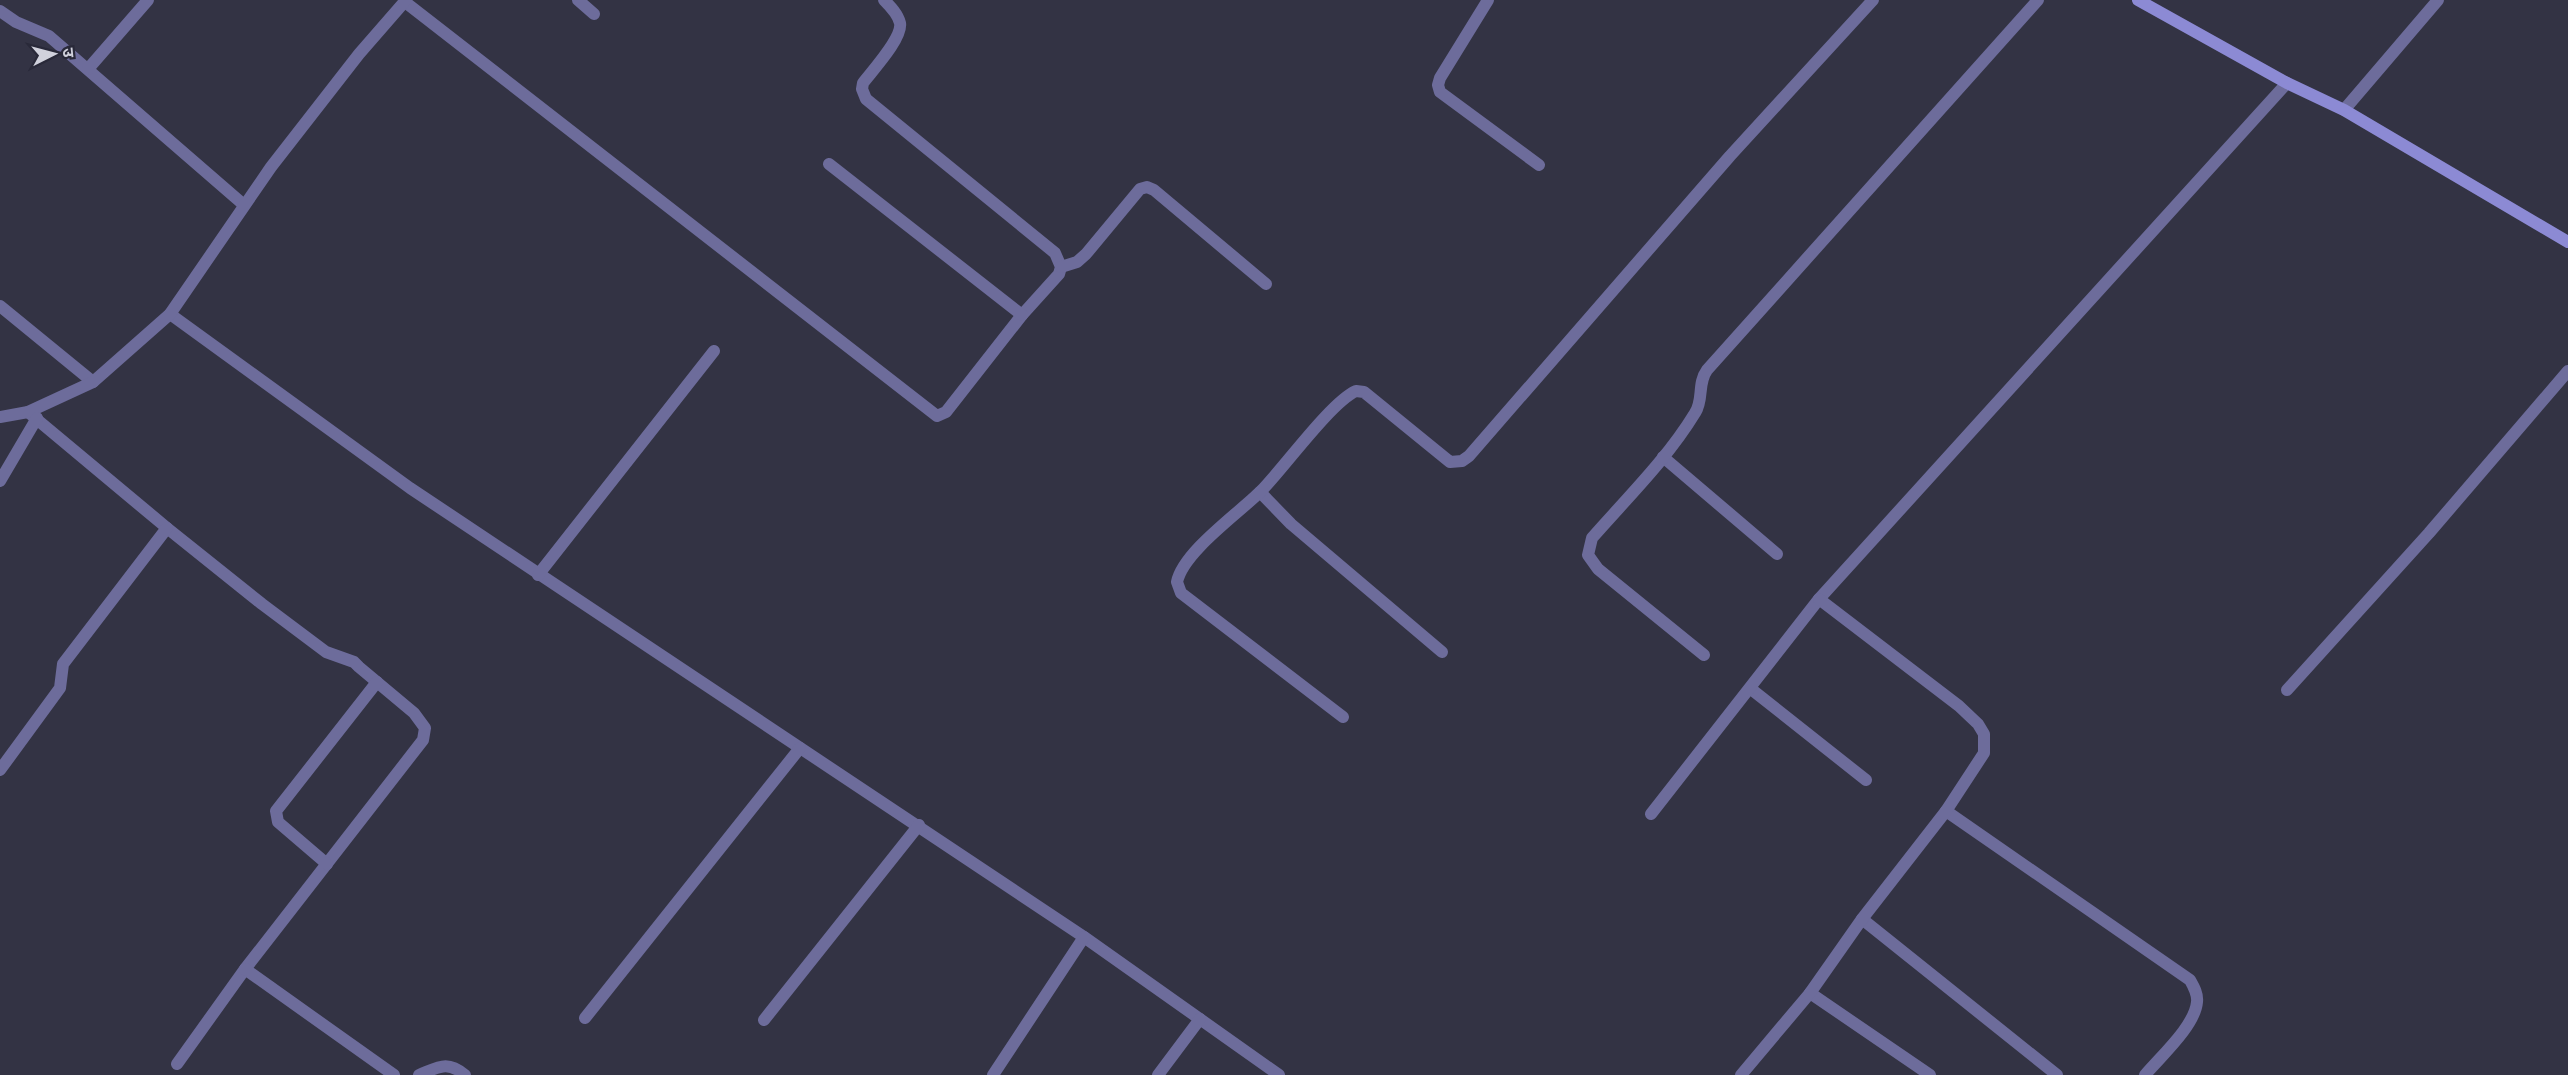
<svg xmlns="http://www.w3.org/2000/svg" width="2568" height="1075" font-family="'Varela Round','Noto Sans Devanagari',sans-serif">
	<rect width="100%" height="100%" fill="#334"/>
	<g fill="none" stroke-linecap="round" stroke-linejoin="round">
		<g stroke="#6d6c9b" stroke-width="12">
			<path d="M578 0 594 14"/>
			<path d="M1488 0 1440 78 1438 85 1440 92 1539 165"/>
			<path d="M405 2 937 416 946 412 1022 315 1059 274 1061 267 1055 253 866 99 862 89 863 83C872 71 903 38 900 23 898 14 890 6 884 0"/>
			<path d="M0 11 16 22 49 36 244 205"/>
			<path d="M88 69 148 0"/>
			<path d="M2344 110 2438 0"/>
			<path d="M829 164 1022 315"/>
			<path d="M1061 267 1077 262 1086 254 1140 189 1147 187 1154 190 1266 284"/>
			<path d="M0 306 93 382"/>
			<path d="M170 314 410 488 1084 937 1279 1075"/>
			<path d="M28 412 167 528 262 604 326 652 354 662 359 667 414 713 425 728 423 740 245 969 177 1064"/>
			<path d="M0 417 28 412 93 382 170 314 271 167 359 54 406 0"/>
			<path d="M1663 457 1777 554"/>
			<path d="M0 481 37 418"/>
			<path d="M1260 492 1291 524 1442 652"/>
			<path d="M538 575 714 351"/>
			<path d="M1704 655 1598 569 1588 555 1592 538C1627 498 1667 459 1695 413 1704 399 1697 384 1707 370L2038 0"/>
			<path d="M1751 689 1866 780"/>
			<path d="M2287 690 2429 533 2568 371"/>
			<path d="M1343 717 1181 593 1177 582C1183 552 1239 513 1261 491 1283 469 1331 402 1356 391L1364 392 1450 462 1462 461 1469 456 1730 156 1873 0"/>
			<path d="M0 770 60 688 63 664 167 528"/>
			<path d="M1946 811 2190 980C2194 987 2198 994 2197 1002 2195 1026 2160 1057 2145 1075"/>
			<path d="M1651 814 1819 599 2287 83"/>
			<path d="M327 864 278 822 276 811 377 682"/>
			<path d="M1862 919 2057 1075"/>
			<path d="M245 969 394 1075"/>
			<path d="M1810 993 1930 1075"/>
			<path d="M585 1018 800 748"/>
			<path d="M764 1020 919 825"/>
			<path d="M419 1075C439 1067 447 1060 465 1075"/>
			<path d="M993 1075 1084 937"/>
			<path d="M1158 1075 1200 1019"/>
			<path d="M1741 1075 1810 993 1862 919 1946 811 1984 753V734L1978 724 1959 706 1819 599"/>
		</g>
		<path stroke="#8c8ad4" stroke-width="12" d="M2138 0 2287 83 2344 110 2568 242"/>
	</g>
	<g transform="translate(54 54) rotate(84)" stroke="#292939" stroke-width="4.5" paint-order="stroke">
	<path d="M0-4.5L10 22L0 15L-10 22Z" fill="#d0d1dc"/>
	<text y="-9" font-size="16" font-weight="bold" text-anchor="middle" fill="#d0d1dc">उ</text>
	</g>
</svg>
